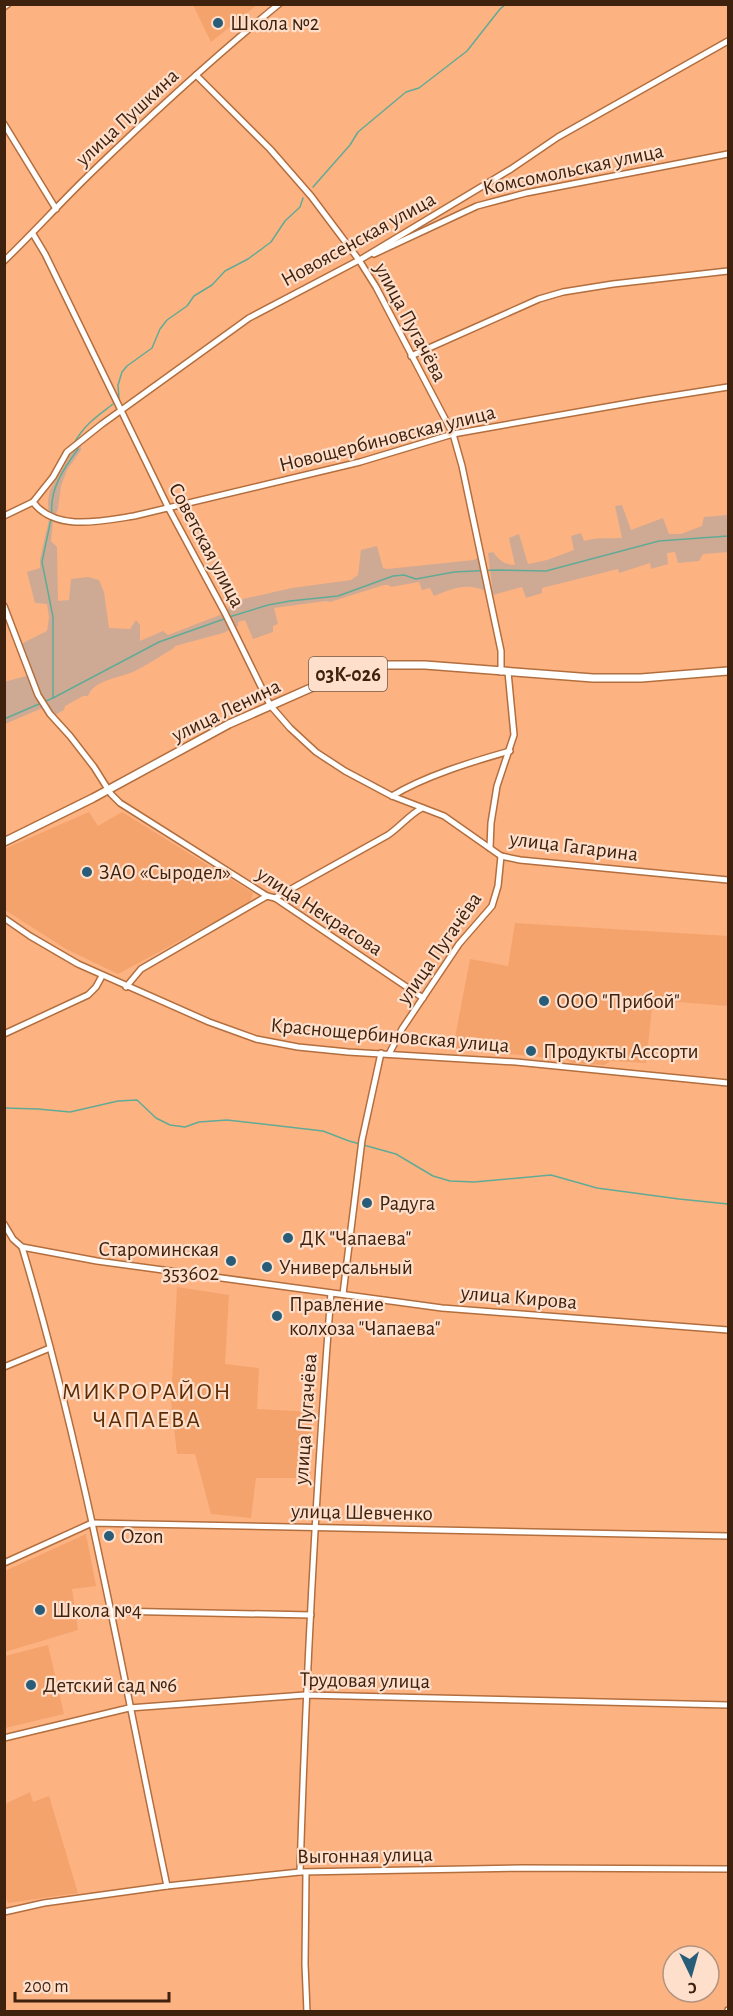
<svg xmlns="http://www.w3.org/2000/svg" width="733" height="2016" font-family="'Alegreya Sans',sans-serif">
	<rect width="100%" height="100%" fill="#fdb281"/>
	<g fill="#f4a36d">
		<path d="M193 5H257L211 42Z"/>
		<path d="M89 812 98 826 122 812 253 893 250 903 118 974 66 949 5 910 4 849Z"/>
		<path d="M515 923 728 936V1006L653 1000 646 1063 611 1061 604 1065 572 1063 567 1060 453 1048 470 959 508 966Z"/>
		<path d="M177 1287 229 1295 225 1364 259 1368 257 1409 313 1412 310 1478H256L251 1518 211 1514 195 1454H177L171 1401Z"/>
		<path d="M86 1534 96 1586 72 1589 78 1630 5 1652V1571Z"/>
		<path d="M48 1645 64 1714 5 1728V1656Z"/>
		<path d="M30 1792 33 1802 49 1796 78 1893 8 1903 4 1894 5 1804Z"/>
	</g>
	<g fill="#ceaa94">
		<path d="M81 440V450L67 470 61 486 58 509 53 520 51 541 57 547 58 601 69 600 71 579 88 577 99 580 104 592 109 628 130 629 136 620 140 625V641L163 631 168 635 225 613 234 601 292 588 351 580 358 575 361 550 377 546 383 568 387 569 474 560 481 556 487 592C469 582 453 588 434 596L430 588 422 590 419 582 390 587 389 585H384L330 602 326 601 274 608 278 624 273 626V632L253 639 245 620 238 622V626L223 633 175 646 174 648C160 656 147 665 133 672 119 678 94 680 88 696H83L65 706 64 710 55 715 50 714 45 707 5 724 4 682 30 675 19 645 47 631 49 617 47 604 35 603 27 572 40 568V559L49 520 48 501 50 490 69 458 67 455Z"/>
		<path d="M622 505 631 530 663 518 669 534H681L702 526 704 517 728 515V552L703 554 699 561 678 563 675 552 667 553 668 564 651 569 650 563 619 573 618 569 542 588V593L526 598 522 587 493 595 488 553 493 552C499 560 505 565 515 565L509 538 519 534 528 564 547 560 574 550 571 536 581 533 584 541C597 537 609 539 622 538L615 506Z"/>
	</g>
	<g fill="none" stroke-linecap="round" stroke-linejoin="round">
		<g stroke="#61ab96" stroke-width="1.5">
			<path d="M313 187 350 145 358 132 406 92 419 88 467 51 500 9 506 4"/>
			<path d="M119 399 118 385 122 372 127 366 152 348 160 329 167 320 187 306 194 296 212 285 225 271 248 259 271 242 285 221 300 207 303 198"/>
			<path d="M74 443C86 423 95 418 113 404"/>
			<path d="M52 514C49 490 64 468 78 449L76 447"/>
			<path d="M51 519 42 562 53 617V698"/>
			<path d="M229 617 268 605 290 601 338 596 393 576 404 575 416 579 454 572 495 570 546 571 659 541 728 536"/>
			<path d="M4 719 53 698 159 642 224 619"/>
			<path d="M4 1108 38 1109 70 1112 118 1101 137 1100 156 1118 170 1125 185 1127 199 1122 227 1120 323 1131 349 1141 396 1154 433 1176 450 1181 474 1182 551 1175 597 1188 679 1199 728 1204"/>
		</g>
		<defs>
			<g id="minor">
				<path d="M4 7 8 4"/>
				<path d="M196 75 270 149 311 196 359 260 376 287 453 434 462 466 501 651V672"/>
				<path d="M4 124 56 209"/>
				<path d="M33 234 45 254 168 507 225 613 270 705 290 728 316 752 345 771 392 796 444 816 501 856 520 860 728 880"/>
				<path d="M374 254 477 206 526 193 728 154"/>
				<path d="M4 261C34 232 62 201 91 173 152 114 214 57 279 4"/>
				<path d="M411 356 539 299 563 292 613 284 728 271"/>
				<path d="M33 502C55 532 102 521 134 516L360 462 453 434 646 400 728 387"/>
				<path d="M4 516 33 502 53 477 67 452 102 424 249 318 363 258 511 169 558 137 728 41"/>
				<path d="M4 606 38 695 50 714 70 736 94 767 111 794 120 803 267 896 275 898 423 998"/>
				<path d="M392 796C425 776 471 762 510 751"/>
				<path d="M490 848 491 823 497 786 514 735 508 672"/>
				<path d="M275 898 388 835C401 826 409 815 422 808"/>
				<path d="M4 918 30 936 78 964 209 1022 256 1039 298 1047 348 1052 516 1062 728 1083"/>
				<path d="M126 987 141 969 267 896"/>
				<path d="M4 1034 88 995 96 987 102 976"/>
				<path d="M389 1054 402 1029 459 944 492 906 498 886 501 856"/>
				<path d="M4 1224 13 1239 22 1247C85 1457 122 1673 167 1886"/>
				<path d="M22 1247 97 1261 442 1308 728 1330"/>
				<path d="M343 1294 362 1140 381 1053"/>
				<path d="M4 1367 50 1348"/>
				<path d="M4 1563 92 1523 728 1536"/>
				<path d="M110 1611 311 1615"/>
				<path d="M4 1738 129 1708 305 1695 728 1705"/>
				<path d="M300 1872C306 1679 316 1486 331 1293"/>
				<path d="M306 1873 305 1964 307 2012"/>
				<path d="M4 1912 44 1903 167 1886 300 1872 522 1868 728 1869"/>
				<path d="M728 2012V2010"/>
			</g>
			<path id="major" d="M4 842 93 798 229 724 322 683 369 669 385 665H425L593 678H641L728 671"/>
		</defs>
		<use href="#minor" stroke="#b36e3e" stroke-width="8"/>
		<use href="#major" stroke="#b36e3e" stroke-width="10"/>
		<use href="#minor" stroke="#fff" stroke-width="5"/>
		<use href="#major" stroke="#fff" stroke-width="7"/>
	</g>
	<g fill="#285d79" stroke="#fedfcb" stroke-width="2">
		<circle cx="218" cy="23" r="6"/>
		<circle cx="87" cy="872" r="6"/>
		<circle cx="544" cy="1001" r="6"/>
		<circle cx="531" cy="1051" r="6"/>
		<circle cx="367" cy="1203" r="6"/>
		<circle cx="288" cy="1238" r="6"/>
		<circle cx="231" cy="1261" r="6"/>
		<circle cx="267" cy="1267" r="6"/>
		<circle cx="277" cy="1316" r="6"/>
		<circle cx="109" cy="1536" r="6"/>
		<circle cx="40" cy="1610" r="6"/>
		<circle cx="31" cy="1685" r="6"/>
	</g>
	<g text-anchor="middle" stroke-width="4.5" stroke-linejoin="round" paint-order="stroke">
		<rect fill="#fedfcb" stroke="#785b47" stroke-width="1.5" x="309" y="657" width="78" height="34" rx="4.5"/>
		<g font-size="20" font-weight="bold" fill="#3f220e">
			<text x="348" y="681">03К-026</text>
		</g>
		<g font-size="21" fill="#3f220e" stroke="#fedfcb" text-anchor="start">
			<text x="230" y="30">Школа №2</text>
			<text x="99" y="879">ЗАО «Сыродел»</text>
			<text x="556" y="1008">ООО "Прибой"</text>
			<text x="543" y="1058">Продукты Ассорти</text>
			<text x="379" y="1210">Радуга</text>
			<text x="300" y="1245">ДК "Чапаева"</text>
			<text x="219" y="1256" text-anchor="end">Староминская<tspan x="219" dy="24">353602</tspan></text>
			<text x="279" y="1274">Универсальный</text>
			<text x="289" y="1311">Правление<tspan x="289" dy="24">колхоза "Чапаева"</tspan></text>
			<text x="121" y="1543">Ozon</text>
			<text x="52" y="1617">Школа №4</text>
			<text x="43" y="1692">Детский сад №6</text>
		</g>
		<g font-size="21" fill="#3f220e" stroke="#fedfcb">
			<text transform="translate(127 117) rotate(-43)" y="7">улица Пушкина</text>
			<text transform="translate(573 169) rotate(-12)" y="7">Комсомольская улица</text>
			<text transform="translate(358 239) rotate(-29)" y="7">Новоясенская улица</text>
			<text transform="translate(411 322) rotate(62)" y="7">улица Пугачёва</text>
			<text transform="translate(387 438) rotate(-14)" y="7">Новощербиновская улица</text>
			<text transform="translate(207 545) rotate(62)" y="7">Советская улица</text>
			<text transform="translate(226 710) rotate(-26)" y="7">улица Ленина</text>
			<text transform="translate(574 846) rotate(7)" y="7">улица Гагарина</text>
			<text transform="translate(320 911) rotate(33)" y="7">улица Некрасова</text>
			<text transform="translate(439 948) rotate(-55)" y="7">улица Пугачёва</text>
			<text transform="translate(390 1035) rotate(5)" y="7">Краснощербиновская улица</text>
			<text transform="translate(519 1297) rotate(5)" y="7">улица Кирова</text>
			<text transform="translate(305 1419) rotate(-86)" y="7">улица Пугачёва</text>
			<text transform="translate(362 1512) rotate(1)" y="7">улица Шевченко</text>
			<text transform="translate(365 1680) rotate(1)" y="7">Трудовая улица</text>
			<text transform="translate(365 1855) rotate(-1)" y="7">Выгонная улица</text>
		</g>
		<g font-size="24" letter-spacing="1.5" fill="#5d2c03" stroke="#fedfcb">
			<text x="147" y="1399">МИКРОРАЙОН<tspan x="147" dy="28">ЧАПАЕВА</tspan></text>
		</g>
	</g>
	<rect width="733" height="2016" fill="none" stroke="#3f220e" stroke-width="12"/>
	<g transform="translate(691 1974) rotate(175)"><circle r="28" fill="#fedfcb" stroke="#b2937f" stroke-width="1.5"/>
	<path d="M0-4.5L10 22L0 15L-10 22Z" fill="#285d79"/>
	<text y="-9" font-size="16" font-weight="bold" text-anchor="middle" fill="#3f220e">С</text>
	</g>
	<path d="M15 1992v9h154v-9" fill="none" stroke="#3f220e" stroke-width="3"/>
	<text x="24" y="1992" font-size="18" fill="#3f220e" stroke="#fedfcb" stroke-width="4.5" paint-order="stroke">200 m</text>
</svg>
